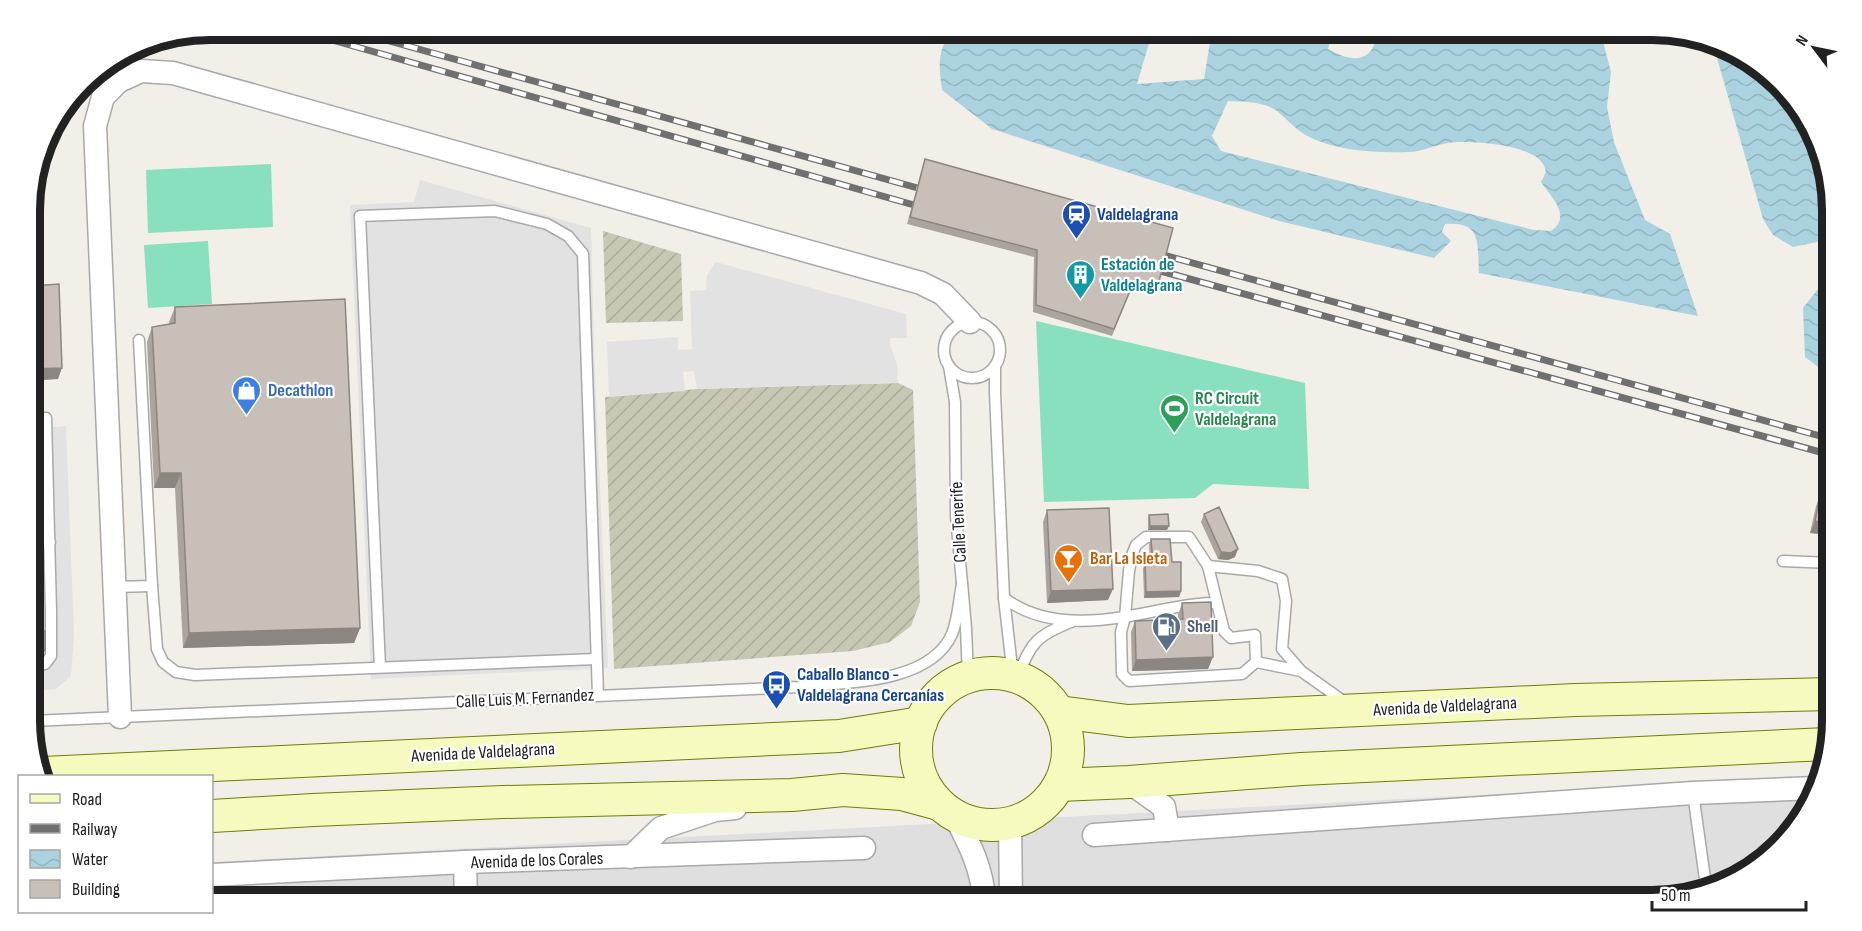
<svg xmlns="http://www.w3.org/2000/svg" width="1862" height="931" font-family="'Sofia Sans Condensed',sans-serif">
	<defs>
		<pattern id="construction-furrows" width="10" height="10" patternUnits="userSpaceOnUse" patternTransform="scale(1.5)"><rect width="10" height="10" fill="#c7c7b4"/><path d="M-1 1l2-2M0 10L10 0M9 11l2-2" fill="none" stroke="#abab9a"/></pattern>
		<pattern id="water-waves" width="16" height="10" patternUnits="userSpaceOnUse" patternTransform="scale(1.5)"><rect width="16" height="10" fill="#aad3df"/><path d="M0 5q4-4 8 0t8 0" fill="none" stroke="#92b5bf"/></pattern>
	</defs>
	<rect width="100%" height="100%" fill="#f2efe9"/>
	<path fill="#e0dfdf" d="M1819 777 1814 800 1752 870 1663 901H212V862Z"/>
	<g fill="url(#construction-furrows)">
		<path d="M603 231 681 254 683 321 606 323Z"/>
		<path d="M898 383 913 390 920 602 911 626 890 642 853 651 614 669 605 397 697 389Z"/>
	</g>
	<g fill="#88e0be">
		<path d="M271 164 273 227 148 233 146 170Z"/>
		<path d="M208 241 212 304 148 308 144 245Z"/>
		<path d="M1036 321 1305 383 1309 489 1213 484 1195 498 1044 502Z"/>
	</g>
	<g fill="#e2e2e2">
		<path d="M420 180 591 228 594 351 608 668 371 679 350 205 414 202Z"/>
		<path d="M716 262 906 314 907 338H890V344L897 364 898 383 697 389 694 371 683 372 685 391 609 397 607 342 678 337V350L692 349 690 291 706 290 707 275Z"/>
		<path d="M66 426 74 635 71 676 56 689 31 691V429Z"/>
	</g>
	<g fill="url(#water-waves)" fill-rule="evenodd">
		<path d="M954 30H1153L1137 84 1204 79 1212 30H1333L1328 49C1352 63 1375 64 1377 30H1600L1611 72 1607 107 1614 142 1645 220 1670 234 1698 316 1479 273C1477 243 1483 222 1445 224L1442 232 1451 241 1434 258 1279 221 992 129 942 90C939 67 936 48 954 30ZM1228 101C1244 102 1263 101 1277 111 1287 119 1297 131 1309 137 1337 151 1376 153 1408 152 1422 152 1434 145 1448 143 1468 140 1532 144 1543 164 1545 166 1545 170 1546 172L1541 182C1552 198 1572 216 1551 231L1534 230 1221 151 1212 136Z"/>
		<path d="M1713 44 1731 48 1795 101 1830 187 1831 239 1793 247 1773 235 1763 219Z"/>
		<path d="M1831 281V374L1825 372 1805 357 1803 308 1822 284Z"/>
	</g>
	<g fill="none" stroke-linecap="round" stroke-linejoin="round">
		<defs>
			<g id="lane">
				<circle cx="972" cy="350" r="28"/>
				<path d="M139 340 152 586 157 649 163 662 176 672 195 675 596 659"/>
				<path d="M949 366 955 402 956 516 966 628 968 677"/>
				<path d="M995 366V393L1004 598 1013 676"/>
				<path d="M31 420 46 418 51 611V656L45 664 31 665"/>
				<path d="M31 543 50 542"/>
				<path d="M1783 561 1832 563"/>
				<path d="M1208 566 1258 571 1282 579 1286 601 1282 649 1301 671 1346 703"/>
				<path d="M114 587 152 586"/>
				<path d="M1004 598C1051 633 1112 620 1166 609 1183 606 1199 602 1217 603L1224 631 1231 638 1255 635 1256 662 1242 674 1129 681 1122 674 1121 632 1125 617 1129 571 1132 555 1136 545 1146 537H1189L1208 566 1217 603"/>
				<path d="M1256 662 1301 671"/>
				<path d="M380 667 360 216 495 211 547 224 568 236 583 254 598 695"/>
				<path d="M1017 677C1032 643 1035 636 1071 622"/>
				<path d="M32 721 799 687C846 682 930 684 952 634 958 619 959 600 962 584"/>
				<path d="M1693 793 1706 886"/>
			</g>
			<g id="street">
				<path d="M120 717 95 126 103 97 119 81 141 71 173 73 921 283 943 294 970 322"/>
				<path d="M1129 782 1164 807 1168 830"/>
				<path d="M955 816C969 843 983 870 984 901"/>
				<path d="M1010 823 1011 901"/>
				<path d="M1094 835 1693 793 1816 788"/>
				<path d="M631 857 661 828 715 810 735 808"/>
				<path d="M465 862 466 901"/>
				<path d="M212 875 465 862 864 848"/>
			</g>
			<g id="secondary">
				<circle cx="992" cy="749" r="76"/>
				<path d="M1059 712 1128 721 1575 700 1832 694"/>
				<path d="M43 773 839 736 921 723"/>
				<path d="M1059 785 1129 782 1302 769 1827 744"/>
				<path d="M212 816 313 810 503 802 792 795 843 790 902 794 939 804"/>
			</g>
		</defs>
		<use href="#lane" stroke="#a9a9a9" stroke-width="13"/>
		<use href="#street" stroke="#a9a9a9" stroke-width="25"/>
		<use href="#secondary" stroke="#707d05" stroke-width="34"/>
		<use href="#lane" stroke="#fff" stroke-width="10"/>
		<use href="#street" stroke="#fff" stroke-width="22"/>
		<use href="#secondary" stroke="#f7fabf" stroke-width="32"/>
		<defs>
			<g id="rail">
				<path d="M297 30 928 209"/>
				<path d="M350 30 932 192"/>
				<path d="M1149 251 1831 439"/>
				<path d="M1146 267 1831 455"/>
			</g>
		</defs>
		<use href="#rail" stroke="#707070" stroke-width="7"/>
		<use href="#rail" stroke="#fff" stroke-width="4.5" stroke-dasharray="14" stroke-linecap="butt"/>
	</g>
	<g fill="#aba49e">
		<path d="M925 159 1158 285 1155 292 1132 285 1112 336 1033 312 1034 257 907 224Z"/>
		<path d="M175 307 360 628 354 643 183 648 175 488H154L147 342 152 327 169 324V322Z"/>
		<path d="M1820 495 1831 497V535L1810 533 1816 506Z"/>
		<path d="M1047 510 1108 600 1047 603 1043 522Z"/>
		<path d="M1204 514 1235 557 1228 560 1218 559 1201 522Z"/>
		<path d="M1149 515 1167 530H1148V519Z"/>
		<path d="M1151 539 1172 562 1181 591 1179 597 1144 598 1143 569 1145 563H1150L1149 544Z"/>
		<path d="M1182 603 1208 669 1132 671 1131 632 1135 621 1178 620V615Z"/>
	</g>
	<g fill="#8b8681">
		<path d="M62 368 58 379 31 381V369Z"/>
		<path d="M160 473H181L175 488H154Z"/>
		<path d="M1815 521 1831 523V535L1810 533Z"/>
		<path d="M1150 526H1169L1167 530H1148Z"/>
		<path d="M1238 549 1235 557 1228 560 1218 559 1221 552Z"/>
		<path d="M1113 589 1108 600 1047 603 1051 591Z"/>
		<path d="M1181 591 1179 597 1144 598 1146 592Z"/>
		<path d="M360 628 354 643 183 648 189 633Z"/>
		<path d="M45 650 41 657H31V654Z"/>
		<path d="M1213 657 1208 669 1132 671 1136 660Z"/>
	</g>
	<g fill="#c7bfb8" stroke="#8b8681" stroke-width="1.5">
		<path d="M925 159 1173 228 1158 285 1135 279 1114 329 1036 305 1037 250 910 217Z"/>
		<path d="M59 284 62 368 31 369V286Z"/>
		<path d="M345 299 360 628 189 633 181 473H160L152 327 175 323V307Z"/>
		<path d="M1820 495 1831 497V523L1815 521Z"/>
		<path d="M1219 507 1238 549 1231 553 1221 552 1204 514Z"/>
		<path d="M1109 508 1113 589 1051 591 1047 510Z"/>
		<path d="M1168 514 1169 526H1150L1149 515Z"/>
		<path d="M1151 539H1170L1172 562H1181V591L1146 592 1145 563H1153Z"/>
		<path d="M1211 602 1213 657 1136 660 1135 621 1183 619 1182 603Z"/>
		<path d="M45 631V650L42 653 31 654V632Z"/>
	</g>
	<defs>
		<symbol id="station-pin" viewBox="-11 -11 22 30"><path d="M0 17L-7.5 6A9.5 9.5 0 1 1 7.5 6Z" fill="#1a4fb4" stroke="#fff"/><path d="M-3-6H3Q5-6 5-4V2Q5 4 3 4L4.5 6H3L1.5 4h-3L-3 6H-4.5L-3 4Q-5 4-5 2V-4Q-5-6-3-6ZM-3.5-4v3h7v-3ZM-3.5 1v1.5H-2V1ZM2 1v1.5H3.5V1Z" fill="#fff"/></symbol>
		<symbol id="building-pin" viewBox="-11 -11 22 30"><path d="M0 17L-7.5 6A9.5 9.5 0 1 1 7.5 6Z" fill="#0f9aa8" stroke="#fff"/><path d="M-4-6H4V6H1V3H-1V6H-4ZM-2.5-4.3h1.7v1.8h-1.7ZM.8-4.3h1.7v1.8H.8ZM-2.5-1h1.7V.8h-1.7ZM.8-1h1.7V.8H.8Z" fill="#fff"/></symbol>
		<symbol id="shop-pin" viewBox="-11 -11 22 30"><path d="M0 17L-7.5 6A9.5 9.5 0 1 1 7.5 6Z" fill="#3f7fe0" stroke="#fff"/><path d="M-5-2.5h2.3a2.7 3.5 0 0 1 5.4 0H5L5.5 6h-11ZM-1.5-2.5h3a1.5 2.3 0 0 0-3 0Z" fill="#fff"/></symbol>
		<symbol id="stadium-pin" viewBox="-11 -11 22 30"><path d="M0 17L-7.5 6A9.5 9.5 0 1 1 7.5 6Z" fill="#2e9e5b" stroke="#fff"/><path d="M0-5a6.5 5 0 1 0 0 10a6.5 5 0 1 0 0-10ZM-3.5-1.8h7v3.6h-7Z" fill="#fff"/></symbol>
		<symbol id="bar-pin" viewBox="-11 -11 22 30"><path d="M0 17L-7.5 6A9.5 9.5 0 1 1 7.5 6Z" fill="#e8710a" stroke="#fff"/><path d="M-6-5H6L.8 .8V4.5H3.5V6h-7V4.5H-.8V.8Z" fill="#fff"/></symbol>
		<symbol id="fuel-pin" viewBox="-11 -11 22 30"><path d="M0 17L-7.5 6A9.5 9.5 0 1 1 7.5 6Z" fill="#5c6f8a" stroke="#fff"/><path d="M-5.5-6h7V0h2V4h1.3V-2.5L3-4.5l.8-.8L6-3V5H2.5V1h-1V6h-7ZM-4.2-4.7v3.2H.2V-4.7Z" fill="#fff"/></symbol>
		<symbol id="bus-pin" viewBox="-11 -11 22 30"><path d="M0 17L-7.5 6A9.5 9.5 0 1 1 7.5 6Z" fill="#1a4fb4" stroke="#fff"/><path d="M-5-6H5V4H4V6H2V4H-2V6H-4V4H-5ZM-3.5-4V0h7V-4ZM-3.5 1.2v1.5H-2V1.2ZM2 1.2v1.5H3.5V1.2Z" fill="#fff"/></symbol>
	</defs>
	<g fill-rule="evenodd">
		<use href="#station-pin" x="1060" y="198" width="33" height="45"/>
		<use href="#building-pin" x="1064" y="258" width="33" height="45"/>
		<use href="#shop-pin" x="230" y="374" width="33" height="45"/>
		<use href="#stadium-pin" x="1158" y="392" width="33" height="45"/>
		<use href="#bar-pin" x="1052" y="542" width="33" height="45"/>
		<use href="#fuel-pin" x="1150" y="610" width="33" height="45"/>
		<use href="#bus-pin" x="760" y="668" width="33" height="45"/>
	</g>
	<g text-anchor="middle" stroke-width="4.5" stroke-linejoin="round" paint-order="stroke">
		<g font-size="18" font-weight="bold" fill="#164399" stroke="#fff" text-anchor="start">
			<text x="1097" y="220">Valdelagrana</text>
			<text x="797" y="680">Caballo Blanco -<tspan x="797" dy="21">Valdelagrana Cercanías</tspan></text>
		</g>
		<g font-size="18" font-weight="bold" fill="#0d838f" stroke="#fff" text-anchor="start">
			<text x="1101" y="270">Estación de<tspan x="1101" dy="21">Valdelagrana</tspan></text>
		</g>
		<g font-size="18" font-weight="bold" fill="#366cbe" stroke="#fff" text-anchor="start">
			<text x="268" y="396">Decathlon</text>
		</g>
		<g font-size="18" font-weight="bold" fill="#27864d" stroke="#fff" text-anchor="start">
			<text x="1195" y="404">RC Circuit<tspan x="1195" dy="21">Valdelagrana</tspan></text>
		</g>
		<g font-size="18" fill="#222" stroke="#fff">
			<text transform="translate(958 522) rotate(-93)" y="6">Calle Tenerife</text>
			<text transform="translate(525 698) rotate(-3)" y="6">Calle Luis M. Fernandez</text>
			<text transform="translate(1445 706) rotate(-3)" y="6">Avenida de Valdelagrana</text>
			<text transform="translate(483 752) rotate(-3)" y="6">Avenida de Valdelagrana</text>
			<text transform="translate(537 860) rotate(-2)" y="6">Avenida de los Corales</text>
		</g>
		<g font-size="18" font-weight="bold" fill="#c56008" stroke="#fff" text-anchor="start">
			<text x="1090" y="564">Bar La Isleta</text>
		</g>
		<g font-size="18" font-weight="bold" fill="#4e5e75" stroke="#fff" text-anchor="start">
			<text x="1187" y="632">Shell</text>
		</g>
	</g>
	<path d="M0 0H1862V931H0ZM210 40H1652A170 170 0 0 1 1822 210V720A170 170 0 0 1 1652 890H210A170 170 0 0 1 40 720V210A170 170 0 0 1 210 40Z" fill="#fff" fill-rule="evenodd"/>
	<path fill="none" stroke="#222" stroke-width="8" d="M210 40H1652A170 170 0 0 1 1822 210V720A170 170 0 0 1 1652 890H210A170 170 0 0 1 40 720V210A170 170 0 0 1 210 40Z"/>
	<rect x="18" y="775" width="195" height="138" fill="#ffffff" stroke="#a7a7a7" stroke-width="1.5"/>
	<rect x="30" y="794" width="30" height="9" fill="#f7fabf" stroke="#a7a7a7" stroke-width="1.5"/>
	<text x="72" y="805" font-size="18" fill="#222222">Road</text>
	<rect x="30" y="824" width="30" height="9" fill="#707070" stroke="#a7a7a7" stroke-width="1.5"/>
	<text x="72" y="835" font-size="18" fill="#222222">Railway</text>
	<rect x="30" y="850" width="30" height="18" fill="url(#water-waves)" stroke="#a7a7a7" stroke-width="1.5"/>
	<text x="72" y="865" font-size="18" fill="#222222">Water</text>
	<rect x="30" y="880" width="30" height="18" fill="#c7bfb8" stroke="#a7a7a7" stroke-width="1.5"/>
	<text x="72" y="895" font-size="18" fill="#222222">Building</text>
	<g transform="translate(1814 48) rotate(302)" stroke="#ffffff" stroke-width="4.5" paint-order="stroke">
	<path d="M0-4.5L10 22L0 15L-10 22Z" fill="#222222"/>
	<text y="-9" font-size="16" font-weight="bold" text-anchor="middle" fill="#222222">N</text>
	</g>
	<path d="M1652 901v9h154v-9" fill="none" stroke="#222222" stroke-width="3"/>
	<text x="1661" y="901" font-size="18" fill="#222222" stroke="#ffffff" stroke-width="4.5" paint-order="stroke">50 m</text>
</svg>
